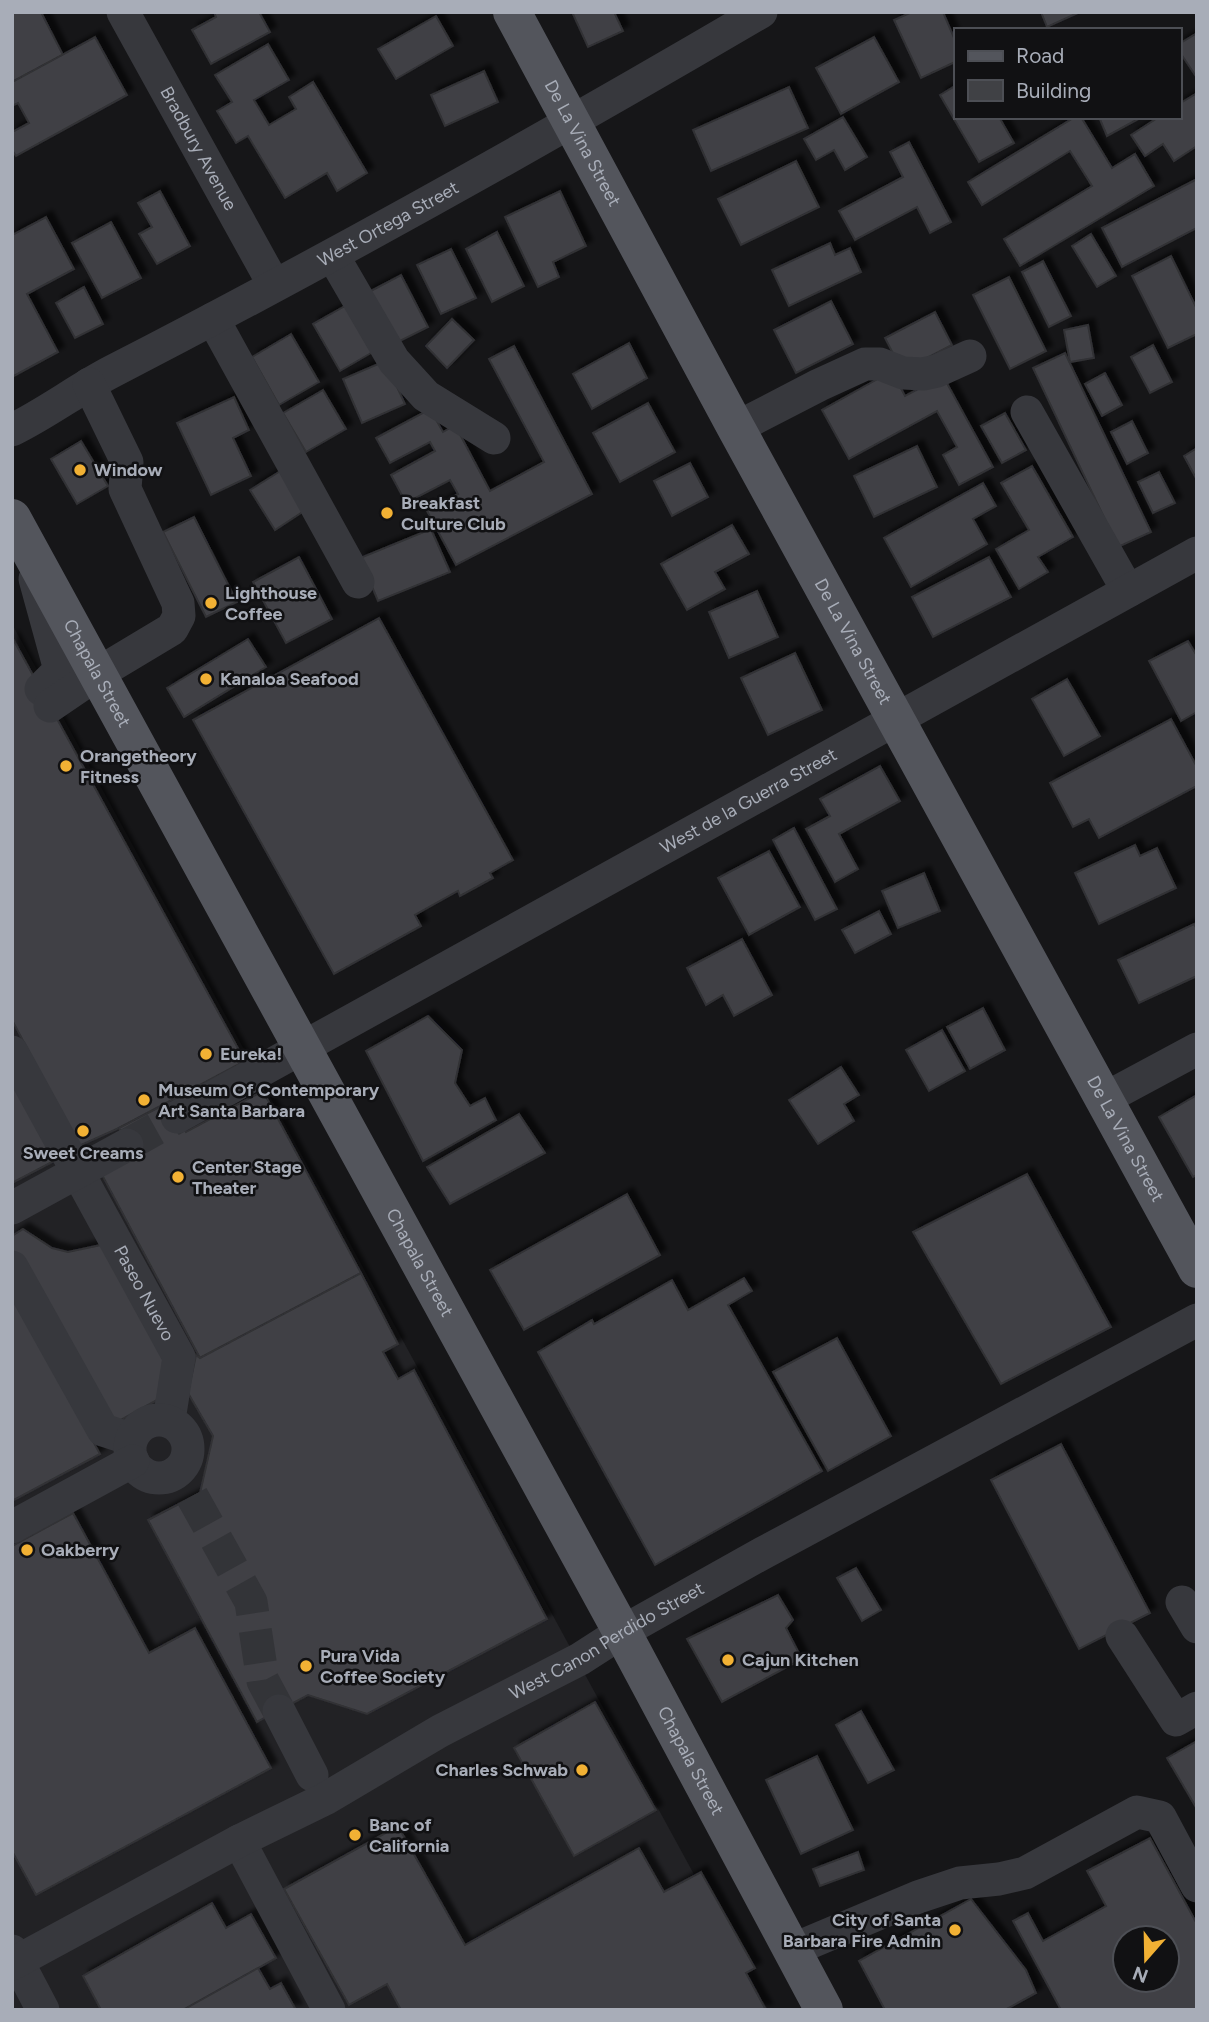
<svg xmlns="http://www.w3.org/2000/svg" width="1209" height="2022" font-family="Figtree,sans-serif">
	<defs>
		<filter id="shadow"><feDropShadow dx="6" dy="-6" stdDeviation="2" flood-color="#0009"/></filter>
	</defs>
	<rect width="100%" height="100%" fill="#161618"/>
	<path fill="#222225" d="M12 624 768 2010H12Z"/>
	<g fill="#404145" stroke="#303034" stroke-width="2" fill-rule="evenodd" filter="url(#shadow)">
		<path d="M12 12H41L63 55 12 82Z"/>
		<path d="M214 12H259L270 32 211 64 192 30 216 17Z"/>
		<path d="M572 12H614L623 31 588 47Z"/>
		<path d="M912 12H943L955 40V62L921 78 894 20Z"/>
		<path d="M1041 12H1080L1047 27Z"/>
		<path d="M436 16 453 46 396 79 378 49Z"/>
		<path d="M1197 33V78L1179 51V44Z"/>
		<path d="M95 37 127 95 16 156 12 150V132L29 123 18 103 12 106V82Z"/>
		<path d="M874 37 899 82 841 114 816 68Z"/>
		<path d="M268 44 289 80 254 100 269 125 296 109 289 97 313 82 367 173 337 191 327 173 285 198 248 136 236 143 217 111 232 102 215 75Z"/>
		<path d="M484 71 498 102 445 126 431 95Z"/>
		<path d="M955 86V117H999L1014 143 979 162 940 95Z"/>
		<path d="M789 87 808 128 711 171 693 130Z"/>
		<path d="M1197 93V146L1174 161 1163 144 1145 156 1131 135 1159 117H1179V104Z"/>
		<path d="M843 117 867 157 845 170 834 150 816 160 804 139Z"/>
		<path d="M1075 117H1081L1112 168 1135 154 1154 186 1020 266 1004 239 1092 186 1070 151 982 205 968 182Z"/>
		<path d="M1099 117H1142L1107 136Z"/>
		<path d="M909 142 951 222 930 233 917 207 855 240 839 211 903 177 890 152Z"/>
		<path d="M796 161 819 207 741 245 718 199Z"/>
		<path d="M1197 179V228L1122 267 1102 228Z"/>
		<path d="M160 191 190 246 157 264 139 234 152 227 138 203Z"/>
		<path d="M560 191 586 246 553 262 559 277 538 287 505 217Z"/>
		<path d="M46 217 74 269 27 294 58 352 12 377V235Z"/>
		<path d="M111 222 141 278 102 298 72 243Z"/>
		<path d="M497 232 524 286 492 302 466 249Z"/>
		<path d="M1091 234 1116 276 1097 287 1072 246Z"/>
		<path d="M830 243 835 255 850 248 861 272 789 306 772 270Z"/>
		<path d="M451 249 476 298 441 314 417 265Z"/>
		<path d="M1171 256 1197 309V334L1168 348 1132 276Z"/>
		<path d="M1043 261 1071 316 1049 327 1022 272Z"/>
		<path d="M401 275 428 327 392 345 365 294Z"/>
		<path d="M1009 277 1046 351 1010 369 973 295Z"/>
		<path d="M84 287 103 324 75 338 56 303Z"/>
		<path d="M831 301 853 344 796 373 774 330Z"/>
		<path d="M352 302 378 349 340 371 313 324Z"/>
		<path d="M935 312 952 345 902 371 885 338Z"/>
		<path d="M452 319 474 340 447 368 426 346Z"/>
		<path d="M1088 325 1094 358 1070 362 1064 330Z"/>
		<path d="M291 334 319 382 279 405 252 357Z"/>
		<path d="M629 343 647 378 592 409 573 374Z"/>
		<path d="M1153 345 1172 382 1150 393 1131 357Z"/>
		<path d="M514 346 592 494 456 565 427 511 458 494 450 480 406 503 391 475 435 451 430 442 390 463 376 438 430 409 443 432 455 425 490 491 544 462 489 359Z"/>
		<path d="M1065 353 1151 532 1118 547 1033 368Z"/>
		<path d="M385 361 405 404 362 423 343 379Z"/>
		<path d="M892 371 905 396 943 376 993 467 959 485 943 455 957 447 937 411 849 459 822 410Z"/>
		<path d="M1105 373 1122 405 1102 416 1085 384Z"/>
		<path d="M323 390 346 429 306 452 283 413Z"/>
		<path d="M234 397 249 430 233 438 251 476 211 495 177 423Z"/>
		<path d="M648 403 675 452 620 482 593 433Z"/>
		<path d="M1005 413 1026 450 1002 463 981 426Z"/>
		<path d="M1132 421 1148 453 1127 464 1111 432Z"/>
		<path d="M81 441 108 486 77 504 51 459Z"/>
		<path d="M917 446 937 487 874 517 854 476Z"/>
		<path d="M1197 448V480L1184 456Z"/>
		<path d="M690 463 708 497 672 516 654 481Z"/>
		<path d="M1032 466 1073 537 1038 557 1048 572 1019 589 996 549 1029 530 1001 483Z"/>
		<path d="M282 470 307 509 275 530 250 490Z"/>
		<path d="M1159 472 1175 503 1153 513 1138 482Z"/>
		<path d="M983 483 996 506 973 519 987 544 911 587 884 538Z"/>
		<path d="M194 517 237 602 206 617 163 532Z"/>
		<path d="M732 525 749 554 715 572 725 589 687 610 661 564Z"/>
		<path d="M431 529 450 572 378 601 360 558Z"/>
		<path d="M299 557 332 619 286 643 253 582Z"/>
		<path d="M989 557 1011 597 933 637 912 597Z"/>
		<path d="M757 591 778 637 729 658 709 612Z"/>
		<path d="M379 618 513 860 490 873 493 878 460 896 458 891 415 915 421 926 334 974 193 720Z"/>
		<path d="M12 637 245 1061 119 1128 79 1146 12 1020Z"/>
		<path d="M248 639 266 667 184 717 167 688Z"/>
		<path d="M1188 641 1197 656V712L1181 721 1149 661Z"/>
		<path d="M795 653 822 710 768 735 741 678Z"/>
		<path d="M1067 679 1100 736 1064 756 1032 699Z"/>
		<path d="M1171 719 1197 767V786L1099 838 1089 819 1073 827 1050 783Z"/>
		<path d="M880 766 900 801 839 834 858 869 835 882 806 829 830 816 820 799Z"/>
		<path d="M794 828 837 909 815 920 773 840Z"/>
		<path d="M1135 845 1140 856 1157 848 1176 888 1099 924 1075 873Z"/>
		<path d="M769 851 800 907 749 935 718 878Z"/>
		<path d="M924 873 940 911 898 928 882 891Z"/>
		<path d="M879 911 891 934 855 953 842 930Z"/>
		<path d="M1194 924 1197 929V976L1139 1003 1118 960Z"/>
		<path d="M742 939 772 995 734 1016 723 995 706 1005 687 968Z"/>
		<path d="M983 1008 1005 1050 970 1069 947 1027Z"/>
		<path d="M428 1016 462 1050 455 1083 470 1106 485 1098 496 1120 423 1161 366 1051Z"/>
		<path d="M942 1030 965 1071 929 1091 906 1050Z"/>
		<path d="M841 1067 859 1095 844 1104 854 1121 818 1144 789 1100Z"/>
		<path d="M12 1079 56 1160 12 1183Z"/>
		<path d="M263 1091 361 1273 200 1358 101 1173 127 1145 119 1128 169 1102 186 1132Z"/>
		<path d="M1197 1095V1175L1193 1177 1159 1117Z"/>
		<path d="M519 1114 545 1153 450 1204 427 1167Z"/>
		<path d="M1027 1174 1111 1327 1001 1384 913 1232Z"/>
		<path d="M627 1194 660 1255 524 1330 490 1270Z"/>
		<path d="M23 1229 52 1248 68 1252 101 1245 166 1357 159 1399 119 1421 106 1417 12 1250V1236Z"/>
		<path d="M361 1273 398 1344 383 1352 398 1379 414 1370 547 1619 367 1714 308 1695 257 1722 148 1520 200 1493 213 1436 188 1393 196 1355 200 1358Z"/>
		<path d="M744 1278 752 1291 728 1305 822 1471 655 1565 538 1352 592 1320 594 1324 672 1280 688 1310Z"/>
		<path d="M12 1292 100 1454 12 1501Z"/>
		<path d="M837 1338 891 1436 828 1471 773 1372Z"/>
		<path d="M1061 1444 1150 1613 1079 1649 991 1480Z"/>
		<path d="M73 1513 149 1653 195 1628 271 1768 36 1895 12 1851V1546Z"/>
		<path d="M856 1568 881 1610 862 1621 837 1578Z"/>
		<path d="M778 1595 793 1620 786 1628 802 1659 722 1702 687 1639Z"/>
		<path d="M595 1702 656 1810 574 1856 514 1748Z"/>
		<path d="M861 1711 894 1770 868 1783 836 1725Z"/>
		<path d="M1197 1741V1809L1167 1758Z"/>
		<path d="M817 1756 853 1830 801 1854 766 1780Z"/>
		<path d="M398 1826 465 1945 639 1848 664 1892 701 1872 755 1968 746 1973 766 2010H401L387 1984 349 2005 284 1889Z"/>
		<path d="M1150 1838 1197 1924V2010H1061L1013 1921 1028 1913 1043 1941 1106 1906 1087 1871ZM1125 1938H1167V1980H1125Z"/>
		<path d="M858 1852 864 1870 820 1886 813 1869Z"/>
		<path d="M971 1899 1026 1970 1036 1993 1005 2010H885L859 1961Z"/>
		<path d="M212 1903 226 1928 251 1914 276 1958 183 2010H101L83 1976Z"/>
		<path d="M258 1968 270 1989 281 1983 296 2010H183Z"/>
	</g>
	<g fill="none" stroke-linecap="round" stroke-linejoin="round">
		<g stroke="#333438" stroke-width="33" stroke-dasharray="33 17" stroke-linecap="butt">
			<path d="M127 1145 177 1117"/>
			<path d="M192 1496 251 1602 263 1681 279 1711"/>
		</g>
		<g stroke="#37383d" stroke-width="33">
			<path id="s1" d="M123 12 274 285"/>
			<path d="M333 256 394 361 426 396 494 438"/>
			<path d="M213 319 358 582"/>
			<path d="M1027 412 1128 591"/>
			<path d="M736 428 819 385 865 364H880L903 373 923 374 937 371 970 356"/>
			<path id="s2" d="M12 430C47 413 78 389 113 371 332 258 548 137 761 12"/>
			<path d="M35 579 60 670 41 689"/>
			<path d="M50 706 97 674 172 629 179 616 178 603 125 489 127 462 89 384"/>
			<path id="s3" d="M12 1052 179 1357 169 1420"/>
			<path d="M1104 1099 1197 1049"/>
			<path id="s4" d="M177 1117 1197 553"/>
			<path d="M12 1208 127 1145"/>
			<path d="M12 1267 103 1430 131 1439"/>
			<circle cx="159" cy="1449" r="29"/>
			<path d="M12 1527 133 1461"/>
			<path d="M1182 1602 1197 1627"/>
			<path d="M1122 1636 1176 1720 1197 1708"/>
			<path d="M279 1711 312 1775"/>
			<path d="M239 1841 329 2010"/>
			<path d="M792 1950 918 1897 960 1883 999 1879 1025 1873 1137 1812 1160 1817 1197 1886"/>
			<path d="M12 1951 43 2010"/>
			<path id="s5" d="M12 1964 239 1841 325 1799 440 1731 580 1659 622 1632 763 1553 1197 1320"/>
		</g>
		<g stroke="#53555c" stroke-width="38">
			<path id="s6" d="M512 12 736 428 1197 1269"/>
			<path id="s7" d="M12 518 622 1632 824 2010"/>
		</g>
	</g>
	<g fill="#f2b134" stroke="#111113" stroke-width="2.5">
		<circle cx="80" cy="470" r="7"/>
		<circle cx="387" cy="513" r="7"/>
		<circle cx="211" cy="603" r="7"/>
		<circle cx="206" cy="679" r="7"/>
		<circle cx="66" cy="766" r="7"/>
		<circle cx="206" cy="1054" r="7"/>
		<circle cx="144" cy="1100" r="7"/>
		<circle cx="83" cy="1131" r="7"/>
		<circle cx="178" cy="1177" r="7"/>
		<circle cx="27" cy="1550" r="7"/>
		<circle cx="728" cy="1660" r="7"/>
		<circle cx="306" cy="1666" r="7"/>
		<circle cx="582" cy="1770" r="7"/>
		<circle cx="355" cy="1835" r="7"/>
		<circle cx="955" cy="1930" r="7"/>
	</g>
	<g text-anchor="middle" stroke-width="5" stroke-linejoin="round" paint-order="stroke">
		<g font-size="18" fill="#a8adb8" stroke="#111113">
			<text dy="6" stroke="none"><textPath href="#s6" startOffset="149">De La Vina Street</textPath></text>
			<text dy="6" stroke="none"><textPath href="#s1" startOffset="156">Bradbury Avenue</textPath></text>
			<text dy="6" stroke="none"><textPath href="#s2" startOffset="429">West Ortega Street</textPath></text>
			<text dy="6" stroke="none"><textPath href="#s6" startOffset="716">De La Vina Street</textPath></text>
			<text dy="6" stroke="none"><textPath href="#s7" startOffset="177">Chapala Street</textPath></text>
			<text dy="6" stroke="none"><textPath href="#s4" startOffset="653">West de la Guerra Street</textPath></text>
			<text dy="6" stroke="none"><textPath href="#s6" startOffset="1283">De La Vina Street</textPath></text>
			<text dy="6" stroke="none"><textPath href="#s7" startOffset="849">Chapala Street</textPath></text>
			<text dy="6" stroke="none"><textPath href="#s3" startOffset="275">Paseo Nuevo</textPath></text>
			<text dy="6" stroke="none"><textPath href="#s5" startOffset="677">West Canon Perdido Street</textPath></text>
			<text dy="6" stroke="none"><textPath href="#s7" startOffset="1416">Chapala Street</textPath></text>
		</g>
		<g font-size="18" font-weight="bold" fill="#a8adb8" stroke="#111113" text-anchor="start">
			<text x="94" y="476">Window</text>
			<text x="401" y="509">Breakfast<tspan x="401" dy="21">Culture Club</tspan></text>
			<text x="225" y="599">Lighthouse<tspan x="225" dy="21">Coffee</tspan></text>
			<text x="220" y="685">Kanaloa Seafood</text>
			<text x="80" y="762">Orangetheory<tspan x="80" dy="21">Fitness</tspan></text>
			<text x="220" y="1060">Eureka!</text>
			<text x="158" y="1096">Museum Of Contemporary<tspan x="158" dy="21">Art Santa Barbara</tspan></text>
			<text x="83" y="1159" text-anchor="middle">Sweet Creams</text>
			<text x="192" y="1173">Center Stage<tspan x="192" dy="21">Theater</tspan></text>
			<text x="41" y="1556">Oakberry</text>
			<text x="320" y="1662">Pura Vida<tspan x="320" dy="21">Coffee Society</tspan></text>
			<text x="742" y="1666">Cajun Kitchen</text>
			<text x="568" y="1776" text-anchor="end">Charles Schwab</text>
			<text x="369" y="1831">Banc of<tspan x="369" dy="21">California</tspan></text>
			<text x="941" y="1926" text-anchor="end">City of Santa<tspan x="941" dy="21">Barbara Fire Admin</tspan></text>
		</g>
	</g>
	<rect width="1209" height="2022" fill="none" stroke="#a8adb8" stroke-width="28"/>
	<rect x="954" y="28" width="228" height="91" fill="#111113" stroke="#4d4f55" stroke-width="2"/>
	<rect x="968" y="51" width="35" height="10" fill="#53555c" stroke="#4d4f55" stroke-width="2"/>
	<text x="1016" y="63" font-size="21" fill="#a8adb8">Road</text>
	<rect x="968" y="80" width="35" height="21" fill="#404145" stroke="#4d4f55" stroke-width="2"/>
	<text x="1016" y="98" font-size="21" fill="#a8adb8">Building</text>
	<g transform="translate(1146 1959) rotate(200)"><circle r="33" fill="#111113" stroke="#4d4f55" stroke-width="2"/>
	<path d="M0-5L12 26L0 18L-12 26Z" fill="#f2b134"/>
	<text y="-10" font-size="19" font-weight="bold" text-anchor="middle" fill="#a8adb8">N</text>
	</g>
</svg>
